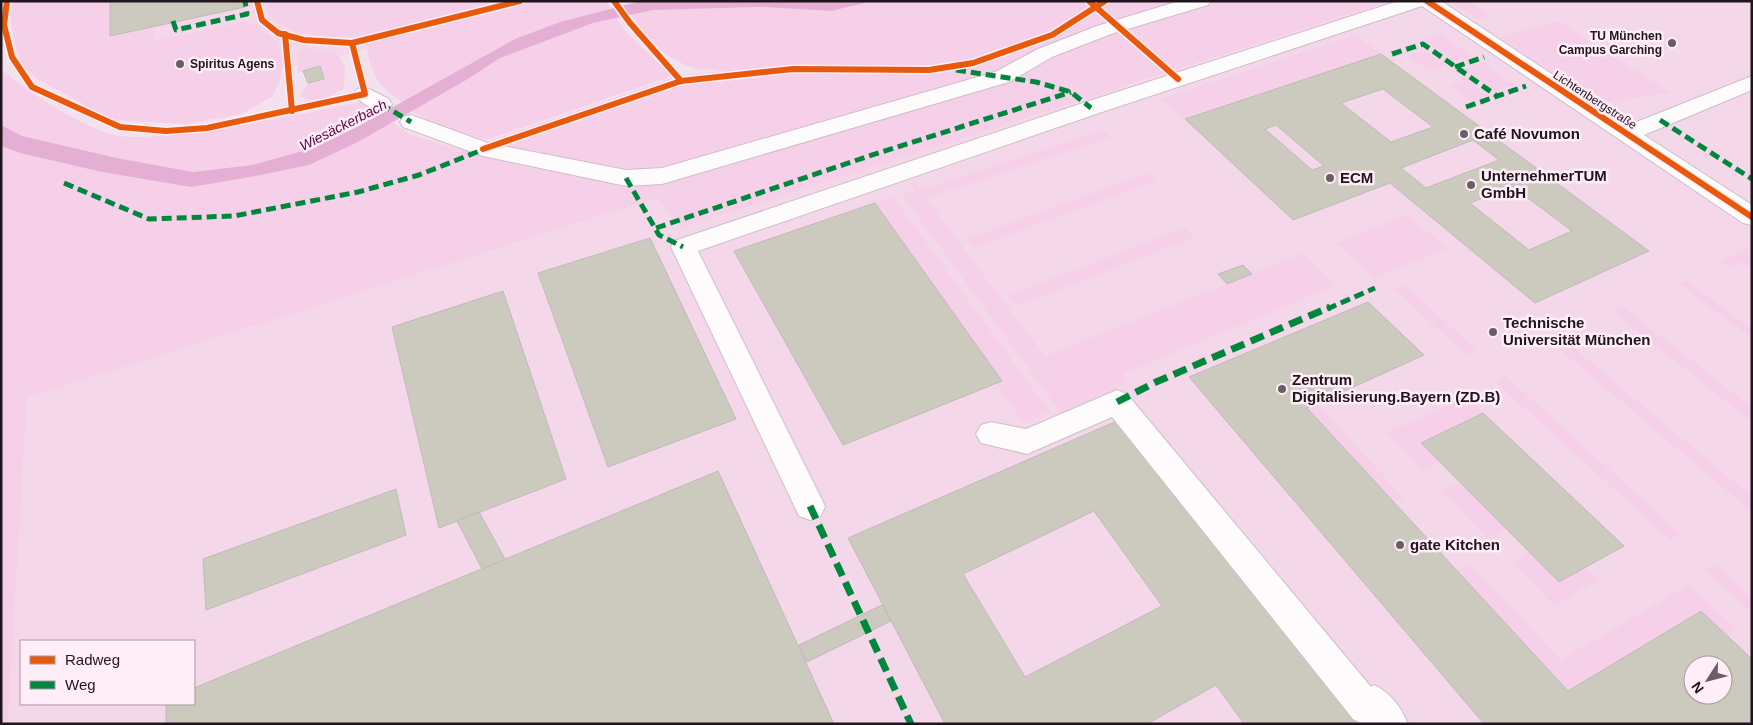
<svg xmlns="http://www.w3.org/2000/svg" width="1753" height="725" font-family="Helvetica,sans-serif">
	<rect width="100%" height="100%" fill="#f3e2ed"/>
	<g fill="#f4d8e9" fill-rule="evenodd">
		<path d="M40 1H539L341 56 234 78 157 83Z"/>
		<path d="M1392 1H1752V724H8L27 398 658 198 1126 87ZM21 641H194V704H21ZM1693 665H1723V695H1693Z"/>
	</g>
	<g fill="#f6d0e9">
		<path d="M12 1H110V36L153 26 154 41 248 21 277 41 283 63 280 80 273 96 242 114 186 124 113 120 37 79 23 67 15 45 10 16Z"/>
		<path d="M266 1H486V5L480 7C426 19 345 49 292 30 284 27 276 20 269 16Z"/>
		<path d="M534 1H606L611 9 560 22 515 39 402 102C376 85 371 74 366 44Z"/>
		<path d="M873 1H1392L682 228 657 198 27 398 8 724H1V146L20 153 102 172 191 187 358 142 392 122 411 135 463 150 678 76 722 71C711 69 699 71 688 66 662 56 646 37 631 15L653 10 760 7 830 11Z"/>
		<path d="M1450 1H1468L1490 16 1478 20Z"/>
		<path d="M616 18 627 33 672 76 486 140 439 125 411 111 500 58 593 23Z"/>
		<path d="M1558 21 1671 93 1598 103 1500 37Z"/>
		<path d="M1440 34 1472 56 1454 62 1422 39Z"/>
		<path d="M1356 35 1381 54 1185 119 1160 99Z"/>
		<path d="M309 48 337 54 345 67 344 88C329 98 316 106 300 96L308 83 324 78 320 66 298 73V53Z"/>
		<path d="M1425 50 1446 65 1429 71 1408 56Z"/>
		<path d="M1482 63 1514 85 1495 91 1464 69Z"/>
		<path d="M1 68C21 89 91 132 119 136 141 139 166 135 187 132 246 126 302 114 360 102L379 115 314 149 252 165 193 172 117 158 22 136 1 125Z"/>
		<path d="M1467 79 1488 95 1470 101 1449 86Z"/>
		<path d="M1103 130 1110 137 926 198 1045 356 1303 253 1336 285 1123 374 1129 383 1061 413 902 195 914 191 909 183 914 182 920 190Z"/>
		<path d="M1148 173 1156 181 973 248 966 239Z"/>
		<path d="M893 197 1050 412 1023 423 875 203Z"/>
		<path d="M1408 215 1447 248 1374 278 1336 243Z"/>
		<path d="M1185 228 1195 237 1017 306 1008 295Z"/>
		<path d="M1752 247V269L1741 262 1729 267 1720 262Z"/>
		<path d="M1685 280 1752 329V338L1678 284Z"/>
		<path d="M1405 285 1469 343 1477 350 1466 355 1394 289Z"/>
		<path d="M1624 307 1752 408V422L1614 312Z"/>
		<path d="M1561 337 1752 497V512L1551 342Z"/>
		<path d="M1505 375 1670 524 1680 534 1670 540 1494 381Z"/>
		<path d="M1466 396 1483 413 1421 443 1440 462 1423 470 1387 433Z"/>
		<path d="M1317 404 1404 498 1394 502 1307 408Z"/>
		<path d="M1460 483 1506 529 1488 539 1442 491Z"/>
		<path d="M1529 552 1559 582 1585 568 1598 580 1554 606 1512 562Z"/>
		<path d="M1470 564 1561 660 1688 585 1736 628 1727 635 1568 691 1457 570Z"/>
		<path d="M1715 565 1752 598V613L1705 570Z"/>
	</g>
	<path fill="#e4afd2" d="M641 1H873L831 11 760 7 653 10 593 23 500 58 466 80 358 142 309 165 250 177 191 187 102 172 20 153 1 146V125L22 136 117 158 193 172 252 165 314 148 357 127 515 39 560 22Z"/>
	<g fill="#ccc9bf" stroke="#c0bab9" fill-rule="evenodd">
		<path d="M110 1H244L245 7 110 36Z"/>
		<path d="M1381 54 1490 134 1649 251 1535 303 1390 183 1293 220 1185 119ZM1383 89 1433 127 1391 142 1341 103ZM1276 125 1324 166 1312 170 1265 129ZM1473 140 1499 160 1426 188 1401 168ZM1512 186 1572 231 1529 250 1470 203Z"/>
		<path d="M320 66 324 79 308 83 303 71Z"/>
		<path d="M875 203 1002 381 843 445 734 251Z"/>
		<path d="M650 238 736 419 608 467 538 273Z"/>
		<path d="M1243 265 1252 274 1227 284 1218 274Z"/>
		<path d="M503 291 566 479 439 528 392 327Z"/>
		<path d="M1368 302 1424 355 1307 408 1568 691 1701 611 1752 659V724H1484L1189 377ZM1693 665H1723V695H1693Z"/>
		<path d="M1483 413 1624 546 1559 582 1421 443Z"/>
		<path d="M1119 420 1356 724H1244L1216 685 1147 724H945L848 538ZM1094 511 1162 606 1025 677 963 574Z"/>
		<path d="M718 471 834 724H166V704H194V688Z"/>
		<path d="M396 489 406 535 206 610 203 559Z"/>
		<path d="M479 512 505 559 482 569 457 521Z"/>
		<path d="M882 605 891 621 807 662 799 645Z"/>
	</g>
	<g fill="none" stroke-linecap="round" stroke-linejoin="round">
		<defs>
			<g id="minor">
				<path d="M1179 1H1211L1208 5 1111 34 1052 57 1009 82 662 184 626 186 483 156 403 127 400 122 403 117 411 115 488 143 626 170 662 168 995 72 1038 49 1097 26Z"/>
				<path d="M1398 1H1441L1629 125 1752 76V90L1644 135 1752 205V225L1743 223 1422 6 1099 113 698 251 825 506 821 516 810 520 799 516 671 247 674 241 1083 103Z"/>
				<path d="M365 87 389 99 392 104 389 109C376 112 362 105 354 94L357 89Z"/>
				<path d="M1117 390 1127 394 1371 687 1374 685C1391 693 1401 707 1408 724H1363L1353 719 1112 417 1027 454 981 443 976 434 981 425 991 422 1026 429Z"/>
			</g>
		</defs>
		<use href="#minor" stroke="#ccbfc7" stroke-width="2"/>
		<use href="#minor" fill="#fdfbfc" fill-rule="evenodd"/>
		<g stroke="#00873e" stroke-width="5" stroke-dasharray="10 5" stroke-linecap="butt">
			<path d="M173 21 176 30 247 14 245 1"/>
			<path d="M1392 54 1423 44 1497 96"/>
			<path d="M1455 67 1484 57"/>
			<path d="M956 70 1036 82 1071 92 1091 108"/>
			<path d="M381 104 411 122"/>
			<path d="M1466 107 1526 86"/>
			<path d="M1660 120 1752 179"/>
			<path d="M626 178 659 235 683 247"/>
			<path d="M64 183 149 219 234 216 358 192 419 175 487 148"/>
			<path d="M656 228 869 156 1071 92"/>
			<path d="M1327 309 1375 288"/>
		</g>
		<g stroke="#00873e" stroke-width="7" stroke-dasharray="14 7" stroke-linecap="butt">
			<path d="M1117 402 1156 382 1330 307"/>
			<path d="M810 506 911 724"/>
		</g>
		<defs>
			<g id="cycleway">
				<path d="M7 1 4 25 12 57 32 87 120 127 166 131 207 128 365 94 352 43"/>
				<path d="M257 1 262 20 278 33 304 40 352 43 520 1"/>
				<path d="M614 1 630 23 681 81"/>
				<path d="M1089 1 1178 79"/>
				<path d="M1427 1 1752 217"/>
				<path d="M285 34 292 111"/>
				<path d="M483 149 681 81 793 69 929 70 973 63 1052 35 1105 1"/>
			</g>
		</defs>
		<use href="#cycleway" stroke="#ffedf8" stroke-width="9"/>
		<use href="#cycleway" stroke="#e8590c" stroke-width="6"/>
	</g>
	<g fill="#6a5d65" stroke="#ffedf8" stroke-width="2">
		<circle cx="1672" cy="43" r="5"/>
		<circle cx="180" cy="64" r="5"/>
		<circle cx="1464" cy="134" r="5"/>
		<circle cx="1330" cy="178" r="5"/>
		<circle cx="1471" cy="185" r="5"/>
		<circle cx="1493" cy="332" r="5"/>
		<circle cx="1282" cy="389" r="5"/>
		<circle cx="1400" cy="545" r="5"/>
	</g>
	<g text-anchor="middle" stroke-width="5" stroke-linejoin="round" paint-order="stroke">
		<g font-size="12" font-weight="bold" fill="#20151c" stroke="#ffedf8" text-anchor="end">
			<text x="1662" y="40">TU München<tspan x="1662" dy="14">Campus Garching</tspan></text>
			<text x="190" y="68" text-anchor="start">Spiritus Agens</text>
		</g>
		<g font-size="12" fill="#20151c" stroke="#ffedf8">
			<text transform="translate(1595 100) rotate(33)" y="4">Lichtenbergstraße</text>
		</g>
		<g font-size="14" font-style="italic" fill="#580646" stroke="#ffedf8">
			<text transform="translate(343 125) rotate(-27)" y="5">Wiesäckerbach</text>
		</g>
		<g font-size="15" font-weight="bold" fill="#20151c" stroke="#ffedf8" text-anchor="start">
			<text x="1474" y="139">Café Novumon</text>
			<text x="1481" y="181">UnternehmerTUM<tspan x="1481" dy="17">GmbH</tspan></text>
			<text x="1340" y="183">ECM</text>
			<text x="1503" y="328">Technische<tspan x="1503" dy="17">Universität München</tspan></text>
			<text x="1292" y="385">Zentrum<tspan x="1292" dy="17">Digitalisierung.Bayern (ZD.B)</tspan></text>
			<text x="1410" y="550">gate Kitchen</text>
		</g>
	</g>
	<rect width="1753" height="725" fill="none" stroke="#20151c" stroke-width="5"/>
	<rect x="20" y="640" width="175" height="65" fill="#ffedf8" stroke="#a697a0"/>
	<rect x="30" y="656" width="25" height="8" fill="#e8590c" stroke="#a697a0"/>
	<text x="65" y="665" font-size="15" fill="#20151c">Radweg</text>
	<rect x="30" y="681" width="25" height="8" fill="#00873e" stroke="#a697a0"/>
	<text x="65" y="690" font-size="15" fill="#20151c">Weg</text>
	<g transform="translate(1708 680) rotate(234)"><circle r="24" fill="#ffedf8" stroke="#a697a0"/>
	<path d="M0-4L9 19L0 12L-9 19Z" fill="#6a5d65"/>
	<text y="-8" font-size="14" font-weight="bold" text-anchor="middle" fill="#20151c">N</text>
	</g>
</svg>
